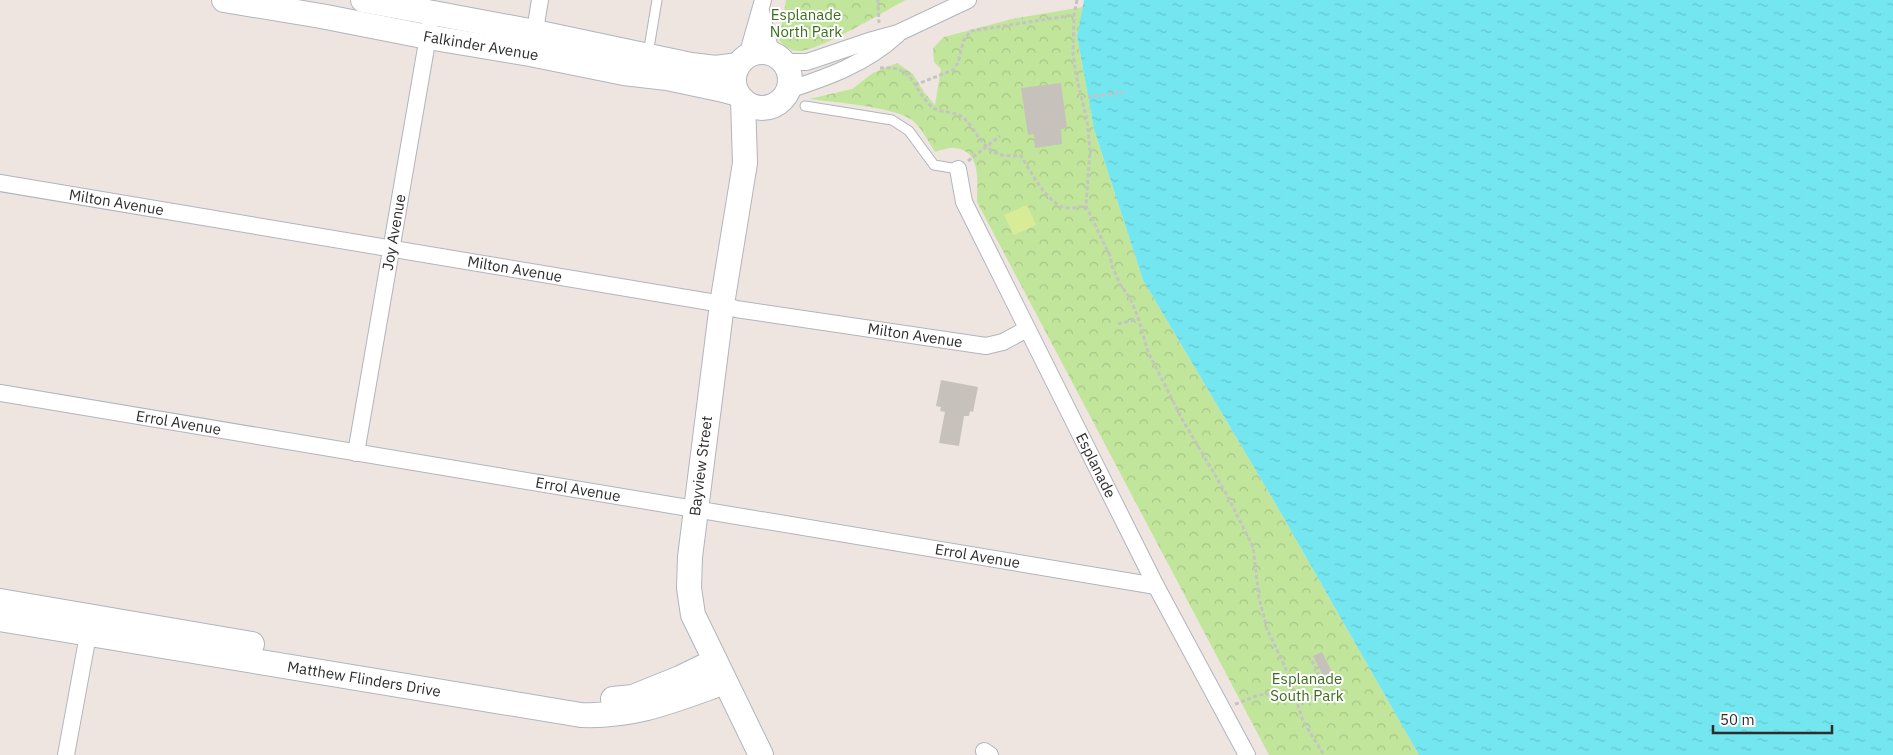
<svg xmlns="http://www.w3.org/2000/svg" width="1893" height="755" font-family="'IBM Plex Sans',sans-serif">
	<defs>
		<pattern id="park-crowns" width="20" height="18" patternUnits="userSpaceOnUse" patternTransform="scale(1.25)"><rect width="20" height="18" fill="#c2e59c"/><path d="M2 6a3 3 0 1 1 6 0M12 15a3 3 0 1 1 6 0" fill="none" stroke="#a7c587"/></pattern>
		<pattern id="water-ripples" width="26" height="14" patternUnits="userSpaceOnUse" patternTransform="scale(1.25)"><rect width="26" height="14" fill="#73e6f0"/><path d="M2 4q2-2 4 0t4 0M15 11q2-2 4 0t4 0" fill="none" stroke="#64c6ce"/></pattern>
	</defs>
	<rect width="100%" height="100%" fill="#eee5e0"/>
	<g fill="url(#park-crowns)">
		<path d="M786 0H906C884 11 820 51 799 51 790 51 784 46 779 40Z"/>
		<path d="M1083 7 1077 36 1094 129 1143 280 1274 501 1419 755H1269L977 202C977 182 982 151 955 148 949 147 941 150 935 152 928 141 922 128 912 120 895 107 832 102 809 99L852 89 873 73 897 63 913 74 924 92 935 105 941 69 934 62 933 48 944 37 1012 19Z"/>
	</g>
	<path fill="#d8ec98" d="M1027 205 1036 225 1014 235 1004 215Z"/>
	<path fill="url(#water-ripples)" d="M1084 0H1893V755H1419L1274 501 1143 280 1094 129 1077 36Z"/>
	<g fill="#c7c1bb">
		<path d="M1061 83 1067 128 1061 129 1062 144 1035 148 1034 134 1028 135 1021 88Z"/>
		<path d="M941 380 978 387 973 412 970 411 969 416H964L959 446 939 443 945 412 940 411 941 407 936 406Z"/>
		<path d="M1322 652 1333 674 1324 678 1313 656Z"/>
	</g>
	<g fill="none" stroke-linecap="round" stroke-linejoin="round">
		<defs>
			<g id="lane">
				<path d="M648 54 657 0"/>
				<path d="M805 106 892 120 909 131 934 165 958 169"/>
			</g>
			<g id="street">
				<path d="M761 11 771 53"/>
				<path d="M533 42 540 0"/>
				<path d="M747 56 763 0"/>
				<path d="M783 62H807L869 41 898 33 968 0"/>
				<path d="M788 90C828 77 865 64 897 35"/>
				<path id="s1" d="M958 169 964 202 1156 586 1247 755"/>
				<path id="s2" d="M0 183 722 304 736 309 986 346 1003 342 1027 329"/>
				<path id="s3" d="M0 393 1156 586"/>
				<path id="s4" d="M356 453 432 13"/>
				<path d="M984 751 990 755"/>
				<path d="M66 755 90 624"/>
			</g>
			<g id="secondary">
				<path id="s5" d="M224 0 321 16 428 37 530 54 624 73 667 78 719 89 738 94"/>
				<path d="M363 0 535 32 691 65 716 68 738 65"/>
				<circle cx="762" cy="80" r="28"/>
				<path d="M743 100 745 163 722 304 690 557 689 588 693 615 697 623 761 755"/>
				<path d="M0 601 252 644"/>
				<path id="s6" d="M0 619 581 715C636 717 674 700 725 682"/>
				<path d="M613 699 633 697 680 678 715 661"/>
			</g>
		</defs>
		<use href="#lane" stroke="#b0b5bd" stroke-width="11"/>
		<use href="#street" stroke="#b0b5bd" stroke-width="18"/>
		<use href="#secondary" stroke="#b0b5bd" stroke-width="26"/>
		<g stroke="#c4c4c4" stroke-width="3" stroke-dasharray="4 2.5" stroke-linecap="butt">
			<path d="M878 0 879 23"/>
			<path d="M1077 0 1074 15 1073 53 1076 75 1087 120 1090 151 1086 206 1110 256 1112 266 1120 284 1130 298 1138 317 1148 352 1163 381 1182 419 1228 497 1253 547 1259 598 1267 629 1285 667 1303 721 1324 755"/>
			<path d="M880 68C913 65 911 85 929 104 937 114 951 110 961 116 975 126 980 148 999 154 1005 157 1014 155 1021 156 1032 173 1042 195 1060 206 1067 210 1079 207 1086 206"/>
			<path d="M915 85 953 70 958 63 964 39 971 31 1074 15"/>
			<path d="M1088 97 1123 92"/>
			<path d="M968 161 1000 136"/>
			<path d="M1118 324 1139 319"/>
			<path d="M1235 704C1245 701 1256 695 1266 694 1280 693 1308 710 1318 691 1323 680 1317 671 1312 661"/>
		</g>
		<use href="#lane" stroke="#fff" stroke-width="9"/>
		<use href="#street" stroke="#fff" stroke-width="16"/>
		<use href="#secondary" stroke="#fff" stroke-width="24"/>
	</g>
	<g text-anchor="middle" stroke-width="4" stroke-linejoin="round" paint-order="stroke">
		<g font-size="15" fill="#3b6d1a" stroke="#fff">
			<text x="806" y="20">Esplanade<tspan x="806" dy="17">North Park</tspan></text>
			<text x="1307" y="684">Esplanade<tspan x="1307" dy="17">South Park</tspan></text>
		</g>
		<g font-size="15" fill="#2d2d2d" stroke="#fff">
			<text dy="5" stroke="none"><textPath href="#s5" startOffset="261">Falkinder Avenue</textPath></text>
			<text dy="5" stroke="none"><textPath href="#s2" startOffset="118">Milton Avenue</textPath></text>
			<text dy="5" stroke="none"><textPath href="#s4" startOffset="224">Joy Avenue</textPath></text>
			<text dy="5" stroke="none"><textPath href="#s2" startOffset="522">Milton Avenue</textPath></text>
			<text dy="5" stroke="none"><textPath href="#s2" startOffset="928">Milton Avenue</textPath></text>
			<text dy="5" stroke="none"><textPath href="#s3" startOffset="181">Errol Avenue</textPath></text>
			<text dy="5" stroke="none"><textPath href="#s1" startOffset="328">Esplanade</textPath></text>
			<text transform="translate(701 466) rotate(-83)" y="5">Bayview Street</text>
			<text dy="5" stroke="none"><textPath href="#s3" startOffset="586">Errol Avenue</textPath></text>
			<text dy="5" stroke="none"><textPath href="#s3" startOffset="991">Errol Avenue</textPath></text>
			<text dy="5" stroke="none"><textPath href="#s6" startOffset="369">Matthew Flinders Drive</textPath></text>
		</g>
	</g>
	<path d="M1713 725v8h119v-8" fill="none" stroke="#2d2d2d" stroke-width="2.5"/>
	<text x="1720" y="725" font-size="15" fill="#2d2d2d" stroke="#ffffff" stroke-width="4" paint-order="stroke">50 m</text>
</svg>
